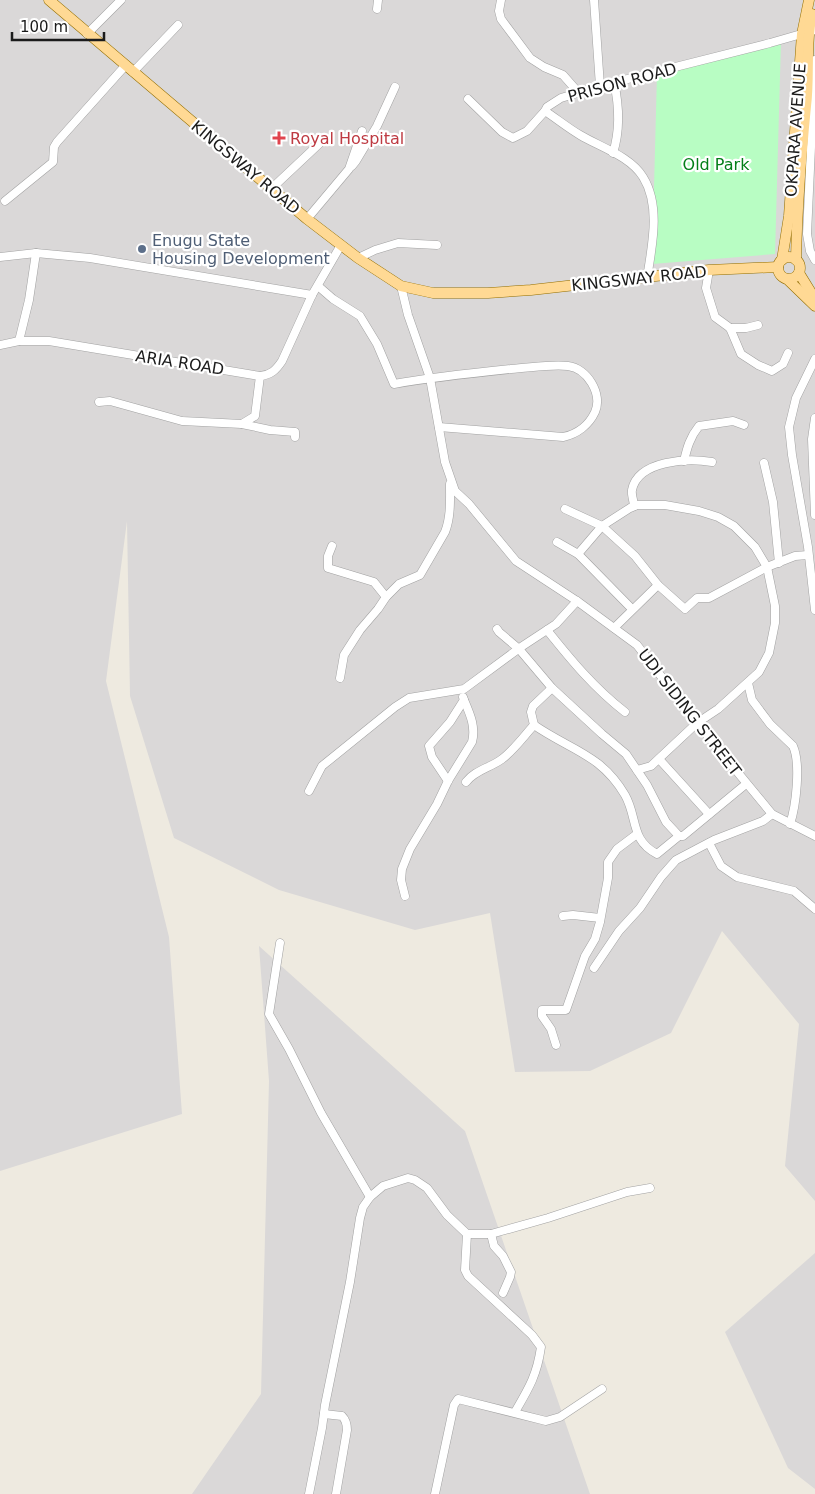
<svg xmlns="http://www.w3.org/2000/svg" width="815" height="1494" font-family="'DejaVu Sans',sans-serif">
	<rect width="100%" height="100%" fill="#eeeae0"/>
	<g fill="#dad8d8">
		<path d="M0 0H815V1201L785 1166 799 1024 722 931 671 1033 590 1071 515 1072 490 913 415 930 279 890 174 838 130 696 127 521 106 681 169 937 182 1114 0 1171Z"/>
		<path d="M259 946 465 1131 590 1494H192L261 1394 269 1081Z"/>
		<path d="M815 1253V1489L788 1468 725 1332Z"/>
	</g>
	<path fill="#b8fdc3" d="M781 40 775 254 652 264 657 74Z"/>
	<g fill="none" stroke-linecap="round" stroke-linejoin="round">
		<defs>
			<g id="minor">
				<path d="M501 0 499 11 501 19 530 58 544 67 563 75 578 92"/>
				<path d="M594 0 600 86"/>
				<path d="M377 9 378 0"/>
				<path d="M87 34 121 0"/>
				<path d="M815 60 807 234 810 251 815 260"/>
				<path d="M133 72 178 25"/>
				<path d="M468 99 502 132 513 138 527 131 545 111 547 107 561 98 600 86 770 43 815 30"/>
				<path d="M545 111C557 119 568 128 580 135 600 147 630 156 643 177 661 206 652 246 647 278"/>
				<path d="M613 153C620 131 619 105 614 82"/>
				<path d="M352 166 356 161 377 126 395 87"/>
				<path d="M271 189 320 143"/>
				<path d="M5 201 53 162 54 147 57 142 125 66"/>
				<path d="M307 219 349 169 362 131"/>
				<path d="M0 257 36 253 90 258 312 295"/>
				<path d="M358 258 375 250 398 243 437 245"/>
				<path d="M709 270 706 288 715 317 730 328 741 354 758 365 772 371 783 364 788 353"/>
				<path d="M318 286 333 299 360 316 377 344 394 384C433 377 472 373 511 369 530 368 550 364 568 366 587 368 603 394 595 412 589 425 577 434 563 437L439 427"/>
				<path d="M401 286 408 315 430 378 445 462 455 491 469 504 516 561 577 601 637 645 697 723 772 814 815 836"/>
				<path d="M730 328H746L758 325"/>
				<path d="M19 341 29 300 36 253"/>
				<path d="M0 345 19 341H49L260 376C271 375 276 370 282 361L312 295 341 245"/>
				<path d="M815 359 796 398 789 427 792 455 808 547 815 610"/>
				<path d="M99 402 110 401 182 421 242 424 255 416 260 376"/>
				<path d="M815 418 812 439 815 515"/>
				<path d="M242 424 270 430 295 432V437"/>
				<path d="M684 461C687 448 690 437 699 426L733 421 744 425"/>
				<path d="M764 463 773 502 779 563"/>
				<path d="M634 506C634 502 631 494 632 490 638 460 688 458 712 462"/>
				<path d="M565 509 602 526 635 556 658 585 685 609 697 598H709L767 567 795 556 808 555"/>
				<path d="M557 542 578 554 632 609"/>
				<path d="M332 546 328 556V568L374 582 386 597"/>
				<path d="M578 554 602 526 630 508 637 505H665L699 511 718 517 734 526 755 547 767 567 775 606V623L769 653 759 672 718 709 697 723 651 766 637 770"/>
				<path d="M614 628 658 585"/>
				<path d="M497 629 499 632 519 649 552 688 602 734 626 754 647 785 666 822 679 836"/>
				<path d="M547 630C571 660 594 688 625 712"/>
				<path d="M340 678 344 655 360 630 378 609 386 597 399 584 420 575 445 532C451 517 450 500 450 484"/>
				<path d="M748 683 752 700 770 724 793 746C801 764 796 806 790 824"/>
				<path d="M534 725C570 750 601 754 625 795 638 818 630 840 657 854L679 836H683L746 784"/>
				<path d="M659 759 709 814"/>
				<path d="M448 781 432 757 429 746 450 722 464 700 463 697"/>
				<path d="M466 782C475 770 490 768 502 759 514 750 524 736 534 725L531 712 533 706 552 688"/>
				<path d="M309 791 322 766 395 707 409 698 464 689 521 647 556 624 577 601"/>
				<path d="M709 843 721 866 737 877 794 891 815 909"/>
				<path d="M405 896 401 880 402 869 410 849 437 804 448 781 472 742C476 727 470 714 464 700"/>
				<path d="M563 916 573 915 600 918"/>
				<path d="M280 943 269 1014 289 1049 321 1113 370 1197"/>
				<path d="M594 968 619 931 640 908 661 877 676 860 714 840 763 821 772 814"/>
				<path d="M556 1045 551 1029 542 1016V1010H566L585 956 595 939 600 922 608 878V862L617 849 637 834"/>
				<path d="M467 1234 465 1270 468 1276 532 1335 541 1347C537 1375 529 1388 515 1412"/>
				<path d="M491 1234 494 1246 503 1256 511 1272 510 1277 503 1293"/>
				<path d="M324 1414 342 1416C346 1420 347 1424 347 1430L336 1494"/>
				<path d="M309 1494 322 1428 325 1405 350 1282 360 1218 363 1207 370 1197 383 1186 408 1178 415 1180 427 1188 447 1215 467 1234H491L548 1218 627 1192 650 1188"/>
				<path d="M435 1494 454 1405 458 1399 546 1421 560 1417 602 1389"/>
			</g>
			<g id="major">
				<path d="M49 0 307 219 358 258 401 286 433 293H488L531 290 709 270 778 267"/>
				<circle cx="789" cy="268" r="11"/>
				<path d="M782 260 789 216 802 34 809 0"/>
				<path d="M796 260C797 208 801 157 806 106 810 76 805 43 812 14"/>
				<path d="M799 273 815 299"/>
				<path d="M787 279 815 306"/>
			</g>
		</defs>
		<use href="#minor" stroke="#a2a2a2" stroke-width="9"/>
		<use href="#major" stroke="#936e00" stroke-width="11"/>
		<use href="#minor" stroke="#fff" stroke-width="8"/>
		<use href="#major" stroke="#ffd994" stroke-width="10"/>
	</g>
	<path fill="#e0444e" stroke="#fff" stroke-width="2" d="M276.5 130.5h5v5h5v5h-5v5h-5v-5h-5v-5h5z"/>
	<circle fill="#5c6f8a" stroke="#fff" stroke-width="2" cx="142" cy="249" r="5"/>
	<g text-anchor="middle" stroke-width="4.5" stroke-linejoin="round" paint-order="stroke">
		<g font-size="16" fill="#1b1b1b" stroke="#fff">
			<text transform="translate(622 82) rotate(-15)" y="6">PRISON ROAD</text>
			<text transform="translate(795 130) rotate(-86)" y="6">OKPARA AVENUE</text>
			<text transform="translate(246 167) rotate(40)" y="6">KINGSWAY ROAD</text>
			<text transform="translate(639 278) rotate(-6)" y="6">KINGSWAY ROAD</text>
			<text transform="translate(180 362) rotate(9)" y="6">ARIA ROAD</text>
			<text transform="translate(690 712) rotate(52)" y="6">UDI SIDING STREET</text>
		</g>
		<g font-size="16" fill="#be3a42" stroke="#fff" text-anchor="start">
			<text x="290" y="144">Royal Hospital</text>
		</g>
		<g font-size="16" fill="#047f18" stroke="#fff">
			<text x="716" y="170">Old Park</text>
		</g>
		<g font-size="16" fill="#4e5e75" stroke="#fff" text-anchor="start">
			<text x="152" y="246">Enugu State<tspan x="152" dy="18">Housing Development</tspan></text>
		</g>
	</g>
	<path d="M12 32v8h92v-8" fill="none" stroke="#1b1b1b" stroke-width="2.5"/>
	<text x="20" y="32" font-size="15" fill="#1b1b1b" stroke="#ffffff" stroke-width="4" paint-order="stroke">100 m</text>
</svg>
